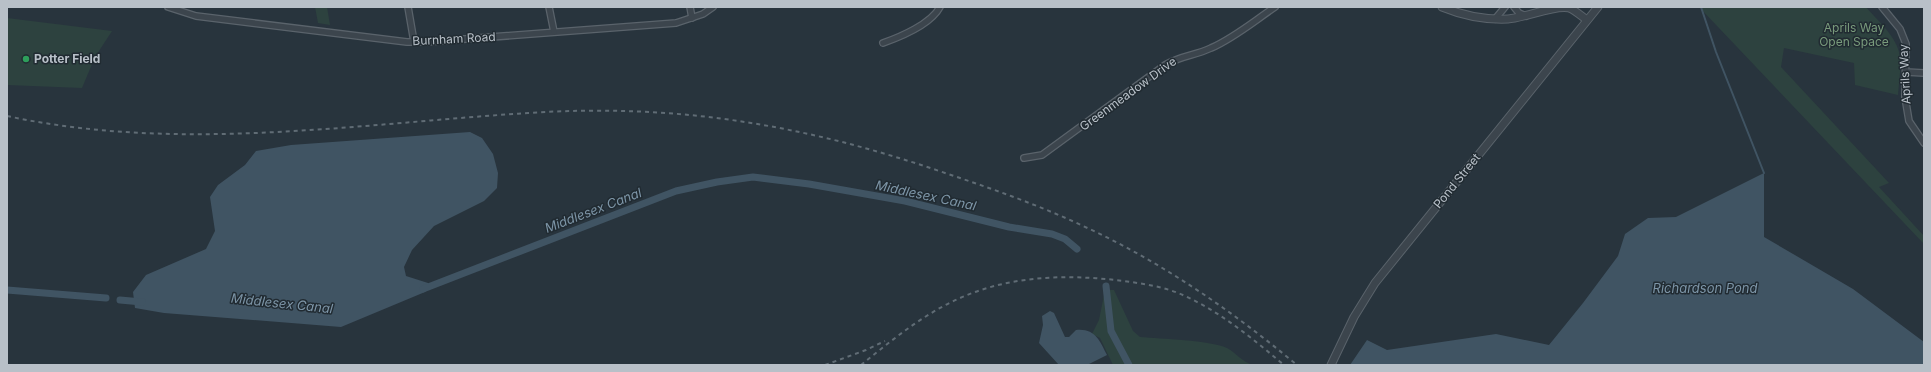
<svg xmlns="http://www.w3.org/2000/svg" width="1931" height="372" font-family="Inter,sans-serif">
	<rect width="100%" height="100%" fill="#28343d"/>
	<g fill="#2d423f">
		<path d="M315 7H327L330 25 318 23Z"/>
		<path d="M1699 7H1866C1877 20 1895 35 1899 52 1902 65 1899 81 1898 95L1855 85 1854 63 1784 48 1781 67 1889 183 1879 187 1924 236V244Z"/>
		<path d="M7 18 112 31 95 57 82 88 7 85Z"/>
		<path d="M1105 290H1114L1133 331 1140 337C1161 339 1209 340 1227 348 1236 353 1242 362 1253 365H1113L1100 338 1092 334 1099 320Z"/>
	</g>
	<g fill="#405463">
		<path d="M470 132 482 138 493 154 498 173 497 188 484 201 434 226 412 250 404 267 406 276 428 283 431 286 425 292 341 327 164 313 135 308 133 292 146 275 206 249 215 231 210 197 218 185 245 165 256 151 291 145Z"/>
		<path d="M1764 173V237L1853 289 1924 342V365H1350L1367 340 1387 350 1496 334 1549 345 1583 303 1618 256 1625 234 1648 218 1676 217Z"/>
		<path d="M1050 311 1054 313 1065 337H1069L1076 330C1095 328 1100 341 1107 355L1087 365H1059L1039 343 1043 325 1042 316Z"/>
	</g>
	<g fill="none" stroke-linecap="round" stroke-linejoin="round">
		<path stroke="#405463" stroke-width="2" d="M1701 7 1716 52 1764 173"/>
		<g stroke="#405463" stroke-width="7">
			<path d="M1106 286 1111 331 1129 365"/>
			<path d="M423 289 676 191 717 182 753 177 809 184 905 201 1009 227 1052 234 1065 239 1077 249"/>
			<path d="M7 290 106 298"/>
			<path d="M120 300 142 302"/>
		</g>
		<defs>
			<g id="minor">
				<path d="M168 7 196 16 407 42H426L676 23 703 14 713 7"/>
				<path d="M408 7 414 42"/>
				<path d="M549 7 554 32"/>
				<path d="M690 7 692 18"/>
				<path d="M1514 7 1519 13 1526 16"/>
				<path d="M1882 7 1900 29 1906 44 1905 97 1909 121 1924 143"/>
				<path d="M1495 19 1505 7"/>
				<path d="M883 43C900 37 931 24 940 7"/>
				<path d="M1906 72 1924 73"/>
				<path d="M1024 158 1042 155 1165 65C1182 55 1194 56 1211 48 1234 38 1254 21 1275 7"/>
			</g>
			<g id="tertiary">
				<path d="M1442 7C1464 16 1485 20 1508 19 1525 18 1556 4 1569 8 1575 10 1581 16 1587 20"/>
				<path d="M1331 365 1354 317 1375 283 1598 7"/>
			</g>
		</defs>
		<use href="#minor" stroke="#5a636b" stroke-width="8"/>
		<use href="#tertiary" stroke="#5a636b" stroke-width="9"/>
		<use href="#minor" stroke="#3c454d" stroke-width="5.5"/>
		<use href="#tertiary" stroke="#3c454d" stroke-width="7"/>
		<g stroke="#606c75" stroke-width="2" stroke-dasharray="4 4" stroke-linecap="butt">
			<path d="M7 116C179 153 354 124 528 113 678 103 806 125 948 174 993 189 1038 205 1081 225 1160 261 1231 310 1297 365"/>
			<path d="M825 365 866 350 885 341"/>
			<path d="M861 365C891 341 922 315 958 299 1010 275 1068 274 1124 281 1145 284 1166 287 1185 296 1222 313 1253 339 1284 365"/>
		</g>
	</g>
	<circle fill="#2e9e5b" stroke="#212b32" stroke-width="1.5" cx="26" cy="59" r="4"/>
	<g text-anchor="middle" stroke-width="3" stroke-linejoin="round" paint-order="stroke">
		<g font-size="12" fill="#799b7c" stroke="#212b32">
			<text x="1854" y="32">Aprils Way<tspan x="1854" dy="14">Open Space</tspan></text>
		</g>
		<g font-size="12" fill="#b8c0c8" stroke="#212b32">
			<text transform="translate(454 39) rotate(-3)" y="4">Burnham Road</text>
			<text transform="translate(1905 74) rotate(-93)" y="4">Aprils Way</text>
			<text transform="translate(1128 94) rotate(-36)" y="4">Greenmeadow Drive</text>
			<text transform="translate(1457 181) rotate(-51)" y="4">Pond Street</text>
		</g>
		<g font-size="12" font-weight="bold" fill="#b8c0c8" stroke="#212b32" text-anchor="start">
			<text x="34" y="63">Potter Field</text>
		</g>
		<g font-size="13" font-style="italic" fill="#7d95a7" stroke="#212b32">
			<text transform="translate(926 195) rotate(12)" y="5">Middlesex Canal</text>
			<text transform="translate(593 210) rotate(-21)" y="5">Middlesex Canal</text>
			<text x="1705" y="293">Richardson Pond</text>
			<text transform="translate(282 303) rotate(6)" y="5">Middlesex Canal</text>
		</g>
	</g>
	<rect width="1931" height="372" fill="none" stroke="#b8c0c8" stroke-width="16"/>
</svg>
